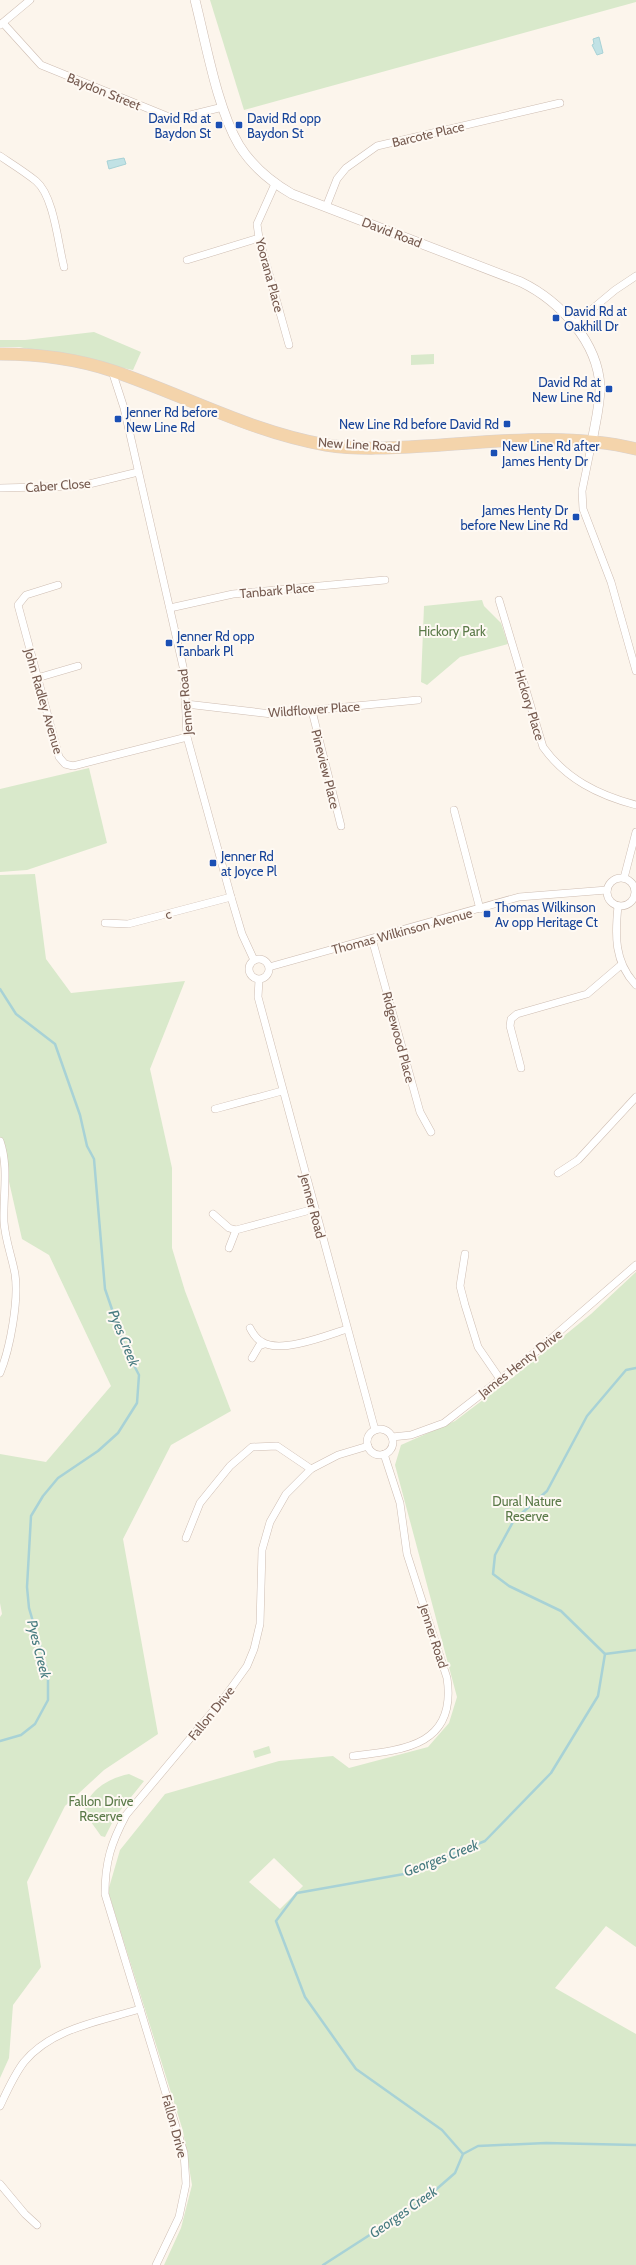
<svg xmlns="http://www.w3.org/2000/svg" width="636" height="2265" font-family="Cabin,sans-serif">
	<rect width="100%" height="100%" fill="#fcf5ec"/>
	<g fill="#d9e9cb" fill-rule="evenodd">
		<path d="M210 0H636V2L244 110Z"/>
		<path d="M94 332 141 352 133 370 19 347H0V340H25Z"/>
		<path d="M434 354V364L411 365V355Z"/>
		<path d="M482 600 484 606 501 623 508 644 460 657 427 685 421 682 424 606Z"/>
		<path d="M89 768 107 843 27 870 0 872V789Z"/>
		<path d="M35 874 46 959 71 993 185 981 150 1069 172 1168V1248L185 1291 231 1411 171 1445 123 1539 158 1734 104 1770 65 1806 27 1882 41 1967 13 2005 9 2058 0 2078V1617L2 1614 0 1603V1454L46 1462 111 1386 49 1255 22 1239 0 1142V875Z"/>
		<path d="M636 1272V1947L606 1926 555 1988 636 2034V2265H164L181 2228 192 2185 183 2131 108 1891 120 1850 165 1794 279 1761 333 1756 349 1768 428 1747 449 1723 457 1697 395 1465 401 1445 455 1421 512 1378 591 1314ZM274 1858 303 1886 280 1909 249 1882Z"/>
		<path d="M269 1746 271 1753 255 1758 253 1751Z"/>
		<path d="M129 1774 144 1781 115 1817 105 1837 101 1836 84 1812C88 1790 109 1778 129 1774Z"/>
	</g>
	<g fill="#c1e2e5" stroke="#a8d2d6">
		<path d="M599 37 603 53 597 55 592 45 594 44 593 39Z"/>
		<path d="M124 158 126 164 109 169 107 161Z"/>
	</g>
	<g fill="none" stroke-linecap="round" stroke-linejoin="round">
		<g stroke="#a8d2d6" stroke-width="2.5">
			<path d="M0 989 16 1014 55 1044 80 1115 87 1146 94 1159 105 1289 126 1350 139 1375 137 1403 118 1433 98 1451 58 1478 43 1496 31 1516 27 1587 29 1608 48 1673V1700L35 1724 21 1735 0 1741"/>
			<path d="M605 1654 636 1650"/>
			<path d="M463 2154 478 2146 546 2143 636 2145"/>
			<path d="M323 2265 424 2200 455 2173 463 2154 442 2130 356 2069 305 1997 276 1921 297 1893 404 1874 485 1841 551 1773 598 1696 605 1654 561 1611 509 1586 493 1574 495 1555 514 1520 547 1491 587 1416 626 1370 636 1368"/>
		</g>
		<defs>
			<g id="minor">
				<path d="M3 23 41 65 174 119 223 107"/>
				<path d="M0 25 30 0"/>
				<path d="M0 156C12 164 25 172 36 181 54 196 58 244 64 267"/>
				<path d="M275 184 257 224 259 238 289 345"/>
				<path d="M326 207 337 179 346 168 377 146 560 103"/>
				<path d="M187 260 259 238"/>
				<path d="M573 325 615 290 636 276"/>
				<path d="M112 371 124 408 184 671 187 737 231 897 242 934 254 960"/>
				<path d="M592 442 582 491 583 509 611 582 636 671"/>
				<path d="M0 488 81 486 138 472"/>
				<path d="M58 585 26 595 18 605 59 757 65 764 73 766 187 737"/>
				<path d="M499 600 543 747C566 779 598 795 636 805"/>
				<path d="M170 608 233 594 385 580"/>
				<path d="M37 678 78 666"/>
				<path d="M186 704 272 714 418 700"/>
				<path d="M312 711 341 826"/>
				<path d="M454 810 480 909"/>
				<circle cx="621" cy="892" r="14"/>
				<path d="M624 878 636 832"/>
				<path d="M618 906C615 935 614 962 636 985"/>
				<path d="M105 923 128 924 231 897"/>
				<path d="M372 939 420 1112 431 1132"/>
				<circle cx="259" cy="969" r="10"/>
				<path d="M269 967 519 897 607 890"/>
				<path d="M259 980 258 997 375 1430"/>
				<path d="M521 1068 510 1026 511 1019 517 1014 587 994 621 965"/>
				<path d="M215 1109 282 1091"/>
				<path d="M0 1141C9 1167 3 1195 4 1222 5 1239 12 1257 15 1274 19 1300 10 1349 0 1373"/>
				<path d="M558 1173 578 1160 636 1097"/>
				<path d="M213 1214 229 1228 236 1230 314 1209"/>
				<path d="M229 1248 236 1230"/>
				<path d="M465 1254 460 1286 465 1305 478 1347 500 1379"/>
				<path d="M250 1328C253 1334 256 1339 262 1342 281 1354 328 1335 347 1329"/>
				<path d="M252 1358 259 1346 264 1344"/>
				<circle cx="380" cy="1442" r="13"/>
				<path d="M392 1437 411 1435 444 1423 538 1350 636 1265"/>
				<path d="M186 1538 200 1503 230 1466 252 1447 277 1446 311 1469"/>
				<path d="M353 1756C405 1750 457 1745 447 1678L407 1554 400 1503 384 1454"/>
				<path d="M0 2106C7 2091 14 2075 24 2062 52 2028 101 2021 140 2009"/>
				<path d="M0 2184 25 2214 37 2225"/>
				<path d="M156 2265 179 2217 186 2184 184 2153 105 1894C105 1862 111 1843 126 1815L224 1698 247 1666 254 1649 260 1624 262 1550 270 1522 286 1494 311 1469 338 1455 368 1446"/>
			</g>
			<path id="tertiary" d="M195 0C206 43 217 108 239 145 252 166 271 182 292 194L521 282C560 301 598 342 600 387 600 406 595 424 592 442"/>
			<path id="primary" d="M0 354C37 354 77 359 113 371 184 395 251 432 326 445 358 450 392 448 424 446 491 442 570 432 636 449"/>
		</defs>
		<use href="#minor" stroke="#cebdb2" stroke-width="8"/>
		<use href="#tertiary" stroke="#cebdb2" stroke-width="10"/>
		<use href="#primary" stroke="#d9d1ce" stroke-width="13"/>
		<use href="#minor" stroke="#fff" stroke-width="7"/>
		<use href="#tertiary" stroke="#fff" stroke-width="9"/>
		<use href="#primary" stroke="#f4d4ab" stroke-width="12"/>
	</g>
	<g fill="#1a4fb4" stroke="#fef9f3" stroke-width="1.5">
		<rect x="215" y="121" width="8" height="8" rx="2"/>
		<rect x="235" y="121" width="8" height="8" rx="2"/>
		<rect x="552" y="314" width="8" height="8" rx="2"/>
		<rect x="605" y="385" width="8" height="8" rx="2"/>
		<rect x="114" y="415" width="8" height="8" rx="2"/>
		<rect x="503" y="420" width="8" height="8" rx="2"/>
		<rect x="490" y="449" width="8" height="8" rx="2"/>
		<rect x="572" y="513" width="8" height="8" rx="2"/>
		<rect x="165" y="639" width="8" height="8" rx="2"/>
		<rect x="209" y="859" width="8" height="8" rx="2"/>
		<rect x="483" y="910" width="8" height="8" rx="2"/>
	</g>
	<g text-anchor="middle" stroke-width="4" stroke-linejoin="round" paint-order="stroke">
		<g font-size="13" fill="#765b50" stroke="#fef9f3">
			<text transform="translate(104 91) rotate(22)" y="5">Baydon Street</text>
			<text transform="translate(428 134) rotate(-13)" y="5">Barcote Place</text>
			<text transform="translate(392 232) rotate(21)" y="5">David Road</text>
			<text transform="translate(270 275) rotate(75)" y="5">Yoorana Place</text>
			<text transform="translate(359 444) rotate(3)" y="5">New Line Road</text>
			<text transform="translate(58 485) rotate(-4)" y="5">Caber Close</text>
			<text transform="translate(277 590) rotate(-5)" y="5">Tanbark Place</text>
			<text transform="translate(44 701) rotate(74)" y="5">John Radley Avenue</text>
			<text transform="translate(185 702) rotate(-95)" y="5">Jenner Road</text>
			<text transform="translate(530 705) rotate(73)" y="5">Hickory Place</text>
			<text transform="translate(314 709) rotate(-4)" y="5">Wildflower Place</text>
			<text transform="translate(326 769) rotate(76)" y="5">Pineview Place</text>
			<text transform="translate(168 914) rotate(-15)" y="5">c</text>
			<text transform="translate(402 931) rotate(-15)" y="5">Thomas Wilkinson Avenue</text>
			<text transform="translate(399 1037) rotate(75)" y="5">Ridgewood Place</text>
			<text transform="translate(313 1206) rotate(75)" y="5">Jenner Road</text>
			<text transform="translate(520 1363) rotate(-38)" y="5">James Henty Drive</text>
			<text transform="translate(434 1636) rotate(72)" y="5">Jenner Road</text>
			<text transform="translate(211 1713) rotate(-51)" y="5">Fallon Drive</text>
			<text transform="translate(175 2126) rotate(75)" y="5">Fallon Drive</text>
		</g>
		<g font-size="13" fill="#164399" stroke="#fef9f3" text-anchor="start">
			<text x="211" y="123" text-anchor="end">David Rd at<tspan x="211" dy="15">Baydon St</tspan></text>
			<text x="247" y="123">David Rd opp<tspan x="247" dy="15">Baydon St</tspan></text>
			<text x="564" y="316">David Rd at<tspan x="564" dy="15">Oakhill Dr</tspan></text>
			<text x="601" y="387" text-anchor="end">David Rd at<tspan x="601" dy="15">New Line Rd</tspan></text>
			<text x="126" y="417">Jenner Rd before<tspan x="126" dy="15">New Line Rd</tspan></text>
			<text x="499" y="429" text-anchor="end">New Line Rd before David Rd</text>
			<text x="502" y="451">New Line Rd after<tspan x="502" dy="15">James Henty Dr</tspan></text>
			<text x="568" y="515" text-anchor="end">James Henty Dr<tspan x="568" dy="15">before New Line Rd</tspan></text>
			<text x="177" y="641">Jenner Rd opp<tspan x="177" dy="15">Tanbark Pl</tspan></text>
			<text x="221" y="861">Jenner Rd<tspan x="221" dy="15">at Joyce Pl</tspan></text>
			<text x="495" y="912">Thomas Wilkinson<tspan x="495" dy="15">Av opp Heritage Ct</tspan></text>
		</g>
		<g font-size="13" fill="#5b7a49" stroke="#fef9f3">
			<text x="452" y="636">Hickory Park</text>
			<text x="527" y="1506">Dural Nature<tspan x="527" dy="15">Reserve</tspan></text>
			<text x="101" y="1806">Fallon Drive<tspan x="101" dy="15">Reserve</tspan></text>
		</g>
		<g font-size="14" font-style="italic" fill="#477b80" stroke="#fef9f3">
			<text transform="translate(124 1338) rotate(68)" y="5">Pyes Creek</text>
			<text transform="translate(39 1649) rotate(76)" y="5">Pyes Creek</text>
			<text transform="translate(441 1858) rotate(-21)" y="5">Georges Creek</text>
			<text transform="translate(403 2212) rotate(-35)" y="5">Georges Creek</text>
		</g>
	</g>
</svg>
